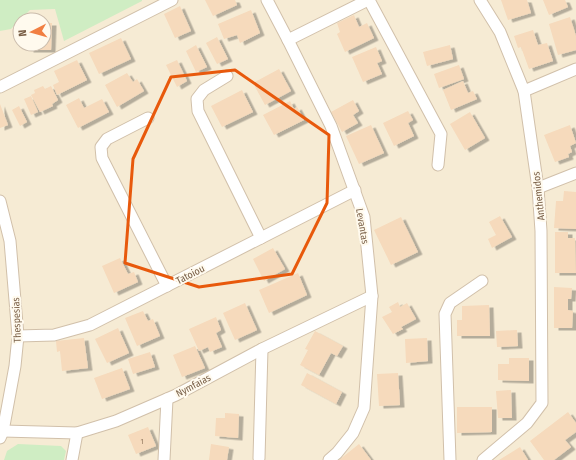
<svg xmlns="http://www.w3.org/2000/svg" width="576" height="460" font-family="'Fira Sans Condensed',sans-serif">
	<defs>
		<filter id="shadow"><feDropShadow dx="4.5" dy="2.5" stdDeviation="0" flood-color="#0004"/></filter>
	</defs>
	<rect width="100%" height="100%" fill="#fef8e6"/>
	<path fill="#f6ebd4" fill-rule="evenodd" d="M0 0H576V460H0ZM20 20H44V44H20Z"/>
	<g fill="#cfedc3">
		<path d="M0 0H142V1L64 41 55 9 30 10 11 29 0 31Z"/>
		<path d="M18 444 61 446 66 451 64 460H4L7 451Z"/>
	</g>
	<g fill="#f6dabc" filter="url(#shadow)">
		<path d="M205 0H235L237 5 213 16Z"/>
		<path d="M501 0H527L531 13 508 20Z"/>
		<path d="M543 0H565L568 7 549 15Z"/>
		<path d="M180 6 191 31 175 38 164 14Z"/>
		<path d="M251 10 260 33 240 43 237 35 224 39 218 24Z"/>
		<path d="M354 15 359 27 367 23 374 38 345 52 337 34 340 32 337 23Z"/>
		<path d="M570 17 576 36V50L558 55 549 24Z"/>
		<path d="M44 23H52L51 50H29V44H44Z"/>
		<path d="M533 30 538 45 547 43 553 61 529 69 521 47 518 48 514 36Z"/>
		<path d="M217 37 228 59 217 64 206 43Z"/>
		<path d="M121 38 131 59 99 74 89 53Z"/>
		<path d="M196 45 207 67 196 72 186 51Z"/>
		<path d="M450 45 453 59 427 66 423 52Z"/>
		<path d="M376 47 382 61 377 63 382 74 363 82 352 57Z"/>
		<path d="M77 60 87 80 57 95 53 85 59 82 54 71Z"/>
		<path d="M177 60 187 81 177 87 166 65Z"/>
		<path d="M459 65 464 79 439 88 434 74Z"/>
		<path d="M279 69 291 91 265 105 253 83Z"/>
		<path d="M127 73 133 82 137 79 144 91 117 107 105 85Z"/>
		<path d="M463 81 468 93 473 91 477 99 451 110 443 90Z"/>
		<path d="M43 86 45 89 51 86 58 100 52 104 53 106 40 112 31 95 35 93 34 90Z"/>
		<path d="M242 90 253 112 222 127 211 106Z"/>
		<path d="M31 96 38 112 31 115 24 99Z"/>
		<path d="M79 98 84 108 102 99 109 112 78 128 66 105Z"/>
		<path d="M353 100 359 111 353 115 358 123 342 132 331 112Z"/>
		<path d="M290 101 294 109 297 107 304 120 274 135 263 115Z"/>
		<path d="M0 104 8 125 0 128Z"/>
		<path d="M19 106 27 122 20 126 12 110Z"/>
		<path d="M408 111 413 120 408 123 414 136 394 146 383 123Z"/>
		<path d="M470 112 485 138 465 150 450 124Z"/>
		<path d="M371 125 384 153 359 164 346 136Z"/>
		<path d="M570 125 576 143 570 146 572 152 568 154 569 157 555 162 544 135Z"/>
		<path d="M564 191 576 192V229L554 228 556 201H563Z"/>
		<path d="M500 216 512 237 492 248 488 239 496 235 489 222Z"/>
		<path d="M401 217 418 252 391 265 374 230Z"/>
		<path d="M555 232H568V238H575L576 273H555Z"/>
		<path d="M273 248 285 269 264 281 253 259Z"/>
		<path d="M120 258 128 274 134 272 138 282 114 293 102 266Z"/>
		<path d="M298 273 307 295 269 313 259 290Z"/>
		<path d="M554 287 572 288 571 299H568V310L573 311 572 328H554Z"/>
		<path d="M398 302 400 307 407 303 416 319 401 327 403 329 393 334 382 317 392 312 389 307Z"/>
		<path d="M245 303 257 330 235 340 223 313Z"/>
		<path d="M489 305 490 336H457V320H462V306Z"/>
		<path d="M143 311 148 321 153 319 160 336 137 346 125 318Z"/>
		<path d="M216 317 221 330 216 333 222 347 210 352 208 347 199 351 189 329Z"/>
		<path d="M118 328 129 353 107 363 95 339Z"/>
		<path d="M517 330 518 346 497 347 496 331Z"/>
		<path d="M315 331 343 346 337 356 331 353 319 375 300 365 308 350 305 349Z"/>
		<path d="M84 338 88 368 62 371 60 351 57 352 56 341Z"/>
		<path d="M427 338 428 361 406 363 405 339Z"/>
		<path d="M195 346 205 368 182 377 173 355Z"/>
		<path d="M150 352 155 367 133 374 128 359Z"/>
		<path d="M509 358H529V381L498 380V364H509Z"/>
		<path d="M122 368 130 389 102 399 94 378Z"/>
		<path d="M307 373 342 392 336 404 301 385Z"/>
		<path d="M398 373 400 405 379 406 377 374Z"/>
		<path d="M511 390 512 418H498L496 391Z"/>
		<path d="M457 407H492V432L457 433Z"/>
		<path d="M568 412 576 423V432L565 440 571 447 554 460H544L530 441Z"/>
		<path d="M225 413 239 414 238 438 215 436 216 418H225Z"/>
		<path d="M148 427 156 446 136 454 128 435Z"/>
		<path d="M211 444 229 447 227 460H209Z"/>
		<path d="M359 444 371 460H339Z"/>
		<path d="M520 447 528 460H499Z"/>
	</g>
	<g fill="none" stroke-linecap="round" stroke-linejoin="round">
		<defs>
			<g id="minor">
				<path d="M267 0 288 40 331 126 364 217 372 296 364 408 353 433 337 453 329 460"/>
				<path d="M369 0 441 134 438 165"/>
				<path d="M480 0 500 32 524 91 538 188 541 231 542 403 527 423 483 460"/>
				<path d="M288 40 368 0"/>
				<path d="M227 76 204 90 197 99 198 111 261 238"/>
				<path d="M0 87 172 0"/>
				<path d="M524 91 576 69"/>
				<path d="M148 118 107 139 101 147 102 158 167 286"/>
				<path d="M538 188 576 173"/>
				<path d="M0 201 10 241 18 336 15 366 3 431 0 438"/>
				<path d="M18 336 54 335 90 325 355 190"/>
				<path d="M3 431 77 433 116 421 176 395 262 349 372 296"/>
				<path d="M259 458 262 349"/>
				<path d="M72 460 77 433"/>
				<path d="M164 460 167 399"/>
				<path d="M450 460 445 314 450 303 482 281"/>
			</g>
		</defs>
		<use href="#minor" stroke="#d1c0aa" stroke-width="13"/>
		<use href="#minor" stroke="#fff" stroke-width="11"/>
	</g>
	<path fill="none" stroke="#e8590c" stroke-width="3" stroke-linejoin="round" d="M235 70 329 135 327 203 292 274 199 287 125 263 133 159 171 77Z"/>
	<g text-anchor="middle" stroke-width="4" stroke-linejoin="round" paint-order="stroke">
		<g font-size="8" fill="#997e65">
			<text x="142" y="444">1</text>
		</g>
		<g font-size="10" fill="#7a6048" stroke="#fffaee">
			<text transform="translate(538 196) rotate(-96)" y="4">Anthemidos</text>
			<text transform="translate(363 226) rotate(80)" y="4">Levantas</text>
			<text transform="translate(190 274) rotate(-27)" y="4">Tatoiou</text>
			<text transform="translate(16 320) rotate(-92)" y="4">Thespesias</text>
			<text transform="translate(193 385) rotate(-28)" y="4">Nymfaias</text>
		</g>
	</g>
	<g transform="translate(32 32) rotate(264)"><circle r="19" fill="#fffaee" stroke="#cabcac"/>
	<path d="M0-3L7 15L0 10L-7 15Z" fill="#f17f42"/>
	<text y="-6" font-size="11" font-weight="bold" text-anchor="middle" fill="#7a6048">N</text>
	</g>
</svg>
